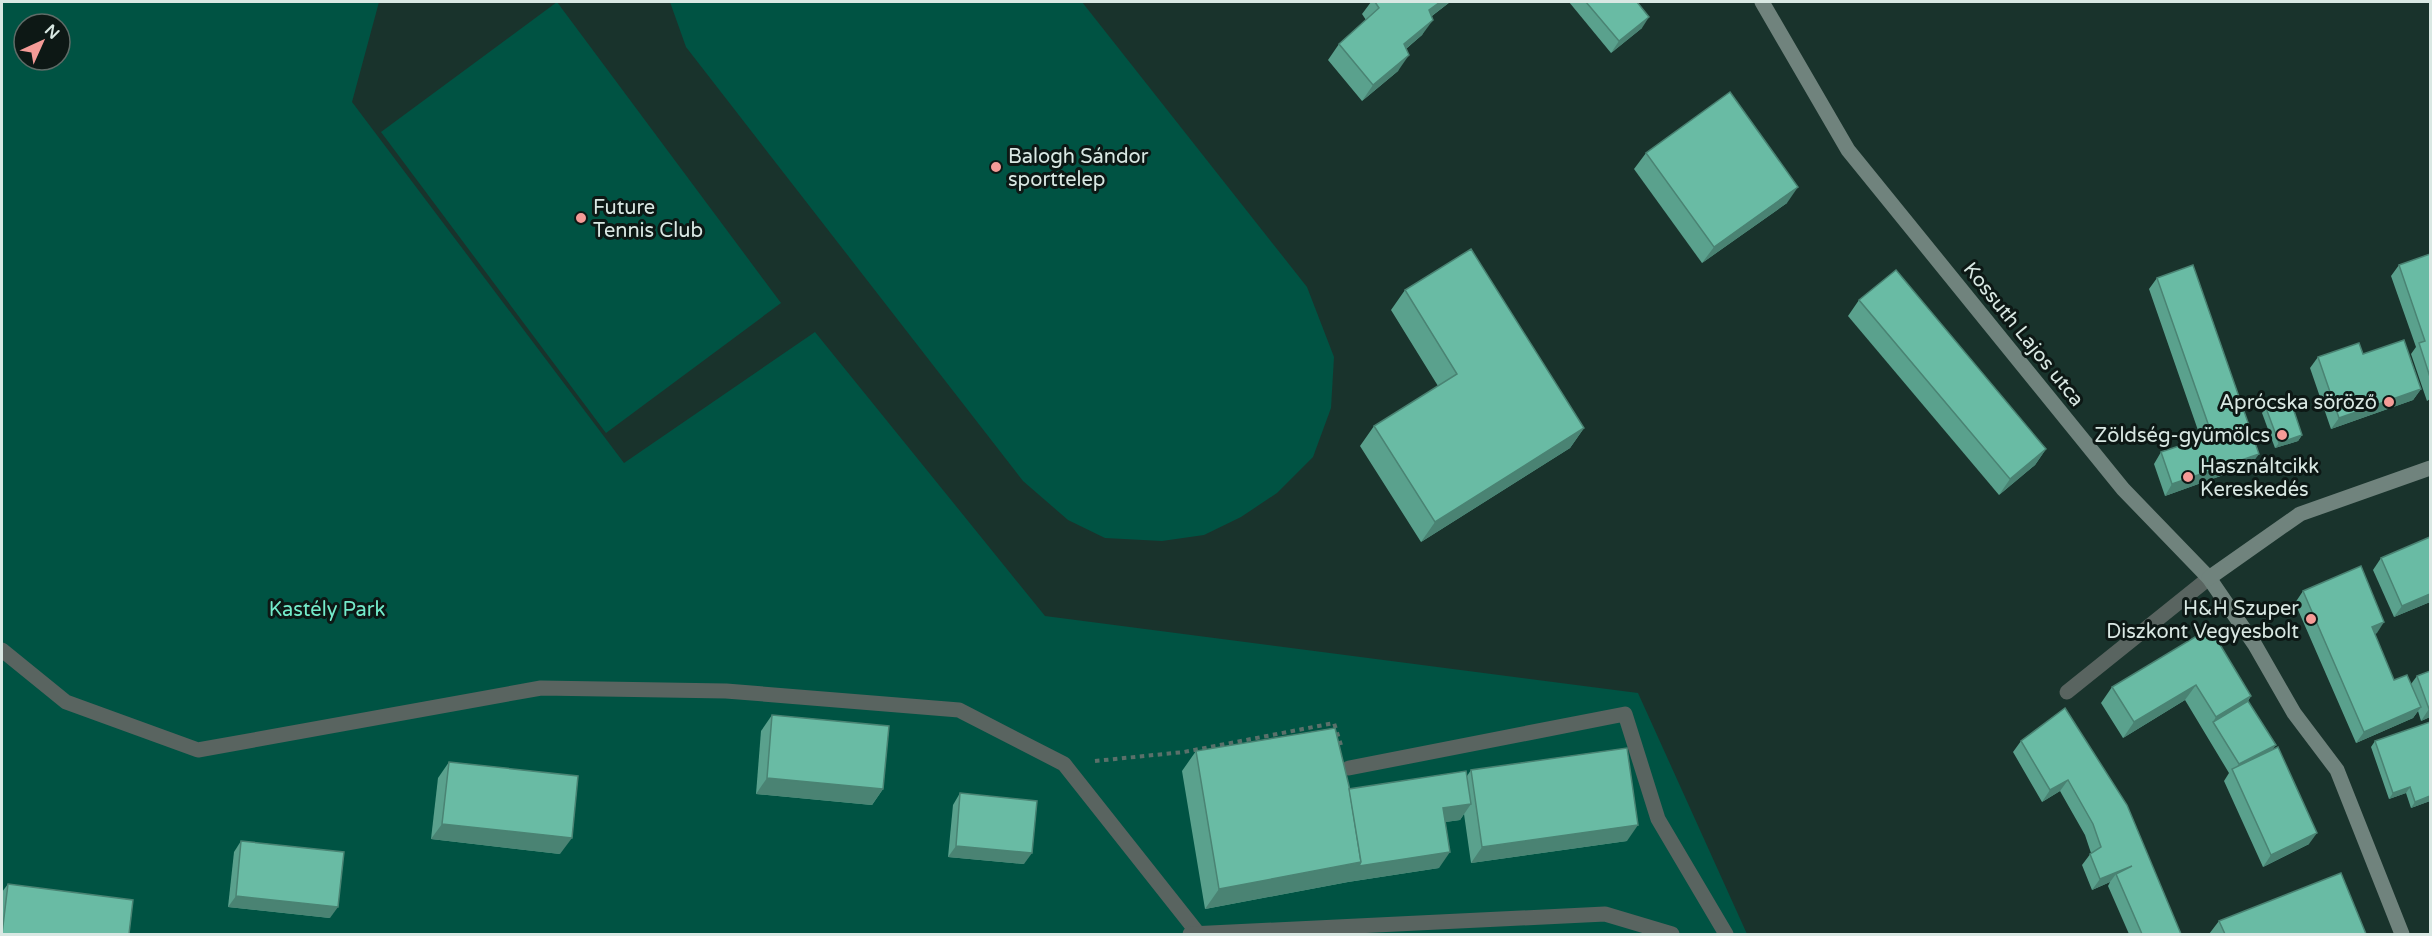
<svg xmlns="http://www.w3.org/2000/svg" width="2432" height="936" font-family="'Varela Round',sans-serif">
	<rect width="100%" height="100%" fill="#19332c"/>
	<g fill="#005343" fill-rule="evenodd">
		<path d="M2 2H379L352 102 624 463 815 332 1045 616 1638 693 1747 934H2ZM24 24H60V60H24Z"/>
		<path d="M557 2 781 303 606 433 381 132Z"/>
		<path d="M670 2H1082L1307 287 1334 357 1331 408 1313 457 1277 493 1241 517 1204 535 1162 541 1105 538 1068 520 1023 481 686 47Z"/>
	</g>
	<g fill="none" stroke-linecap="round" stroke-linejoin="round">
		<path stroke="#5a706a" stroke-width="4" stroke-dasharray="4.5 4.5" stroke-linecap="butt" d="M1095 761 1184 752 1334 723 1341 745"/>
		<g stroke="#596460" stroke-width="15">
			<path d="M2 650 66 702 198 750 541 688 726 691 959 710 1064 764 1197 932"/>
			<path d="M1349 768 1625 714 1658 819 1726 934"/>
			<path d="M1190 934 1605 914 1672 934"/>
		</g>
		<path stroke="#596460" stroke-width="15" d="M2067 692 2209 578"/>
		<g stroke="#70837d" stroke-width="15">
			<path d="M1762 2 1848 150 2123 489 2209 578 2255 645 2294 713 2337 770 2402 934"/>
			<path d="M2209 578 2300 514 2430 468"/>
		</g>
	</g>
	<g fill="#5aa18d">
		<path d="M1371 2H1450L1432 16 1422 35 1406 49 1398 71 1362 101 1328 60 1339 44 1366 20 1362 14Z"/>
		<path d="M1569 2H1637L1642 28 1611 53Z"/>
		<path d="M1646 153 1787 203 1702 263 1634 169Z"/>
		<path d="M2430 254V399L2427 401 2411 354 2416 347 2391 276 2399 265Z"/>
		<path d="M2157 278 2251 465 2165 496 2154 464 2161 452 2201 439 2149 289Z"/>
		<path d="M1405 290 1584 428 1570 448 1421 542 1360 446 1374 426 1438 386 1391 310Z"/>
		<path d="M1859 300 2046 449 2035 465 1999 495 1848 316Z"/>
		<path d="M2363 354 2421 389 2413 400 2331 429 2310 368 2318 357Z"/>
		<path d="M2266 408 2302 435 2298 441 2275 448 2262 413Z"/>
		<path d="M2381 558 2430 602 2394 617 2373 570Z"/>
		<path d="M2303 591 2377 633 2374 634 2394 680 2411 684 2417 676 2430 671V717L2421 721 2418 711 2413 718 2356 743 2295 603Z"/>
		<path d="M2210 628 2251 696 2248 701 2272 750 2309 844 2263 867 2224 781 2229 773 2185 700 2123 738 2101 703 2112 687Z"/>
		<path d="M2065 708 2181 934H2129L2108 886 2110 882 2092 890 2082 865 2091 853 2085 835 2060 791 2042 802 2013 752 2021 741Z"/>
		<path d="M772 715 883 789 872 805 756 794 761 731Z"/>
		<path d="M2375 741 2430 801 2411 808 2406 793 2389 799 2371 747Z"/>
		<path d="M1196 751 1349 789 1467 776 1471 770 1627 841 1471 863 1464 814 1460 820 1445 822 1439 868 1348 882 1205 909 1182 771Z"/>
		<path d="M449 762 560 854 431 839 438 778Z"/>
		<path d="M960 793 1024 864 948 857 953 805Z"/>
		<path d="M241 841 330 918 228 907 234 852Z"/>
		<path d="M8 884 2 934V892Z"/>
		<path d="M2219 921 2366 934H2209Z"/>
	</g>
	<g fill="#4a8373">
		<path d="M1440 2H1450L1418 26 1429 10Z"/>
		<path d="M1649 17 1642 28 1611 53 1619 41Z"/>
		<path d="M1433 20 1422 35 1392 60 1404 44Z"/>
		<path d="M1409 55 1398 71 1362 101 1373 85Z"/>
		<path d="M1798 187 1787 203 1702 263 1714 247Z"/>
		<path d="M2421 389 2413 400 2331 429 2339 418Z"/>
		<path d="M1584 428 1570 448 1421 542 1435 522Z"/>
		<path d="M2302 435 2298 441 2275 448 2279 443Z"/>
		<path d="M2046 449 2035 465 1999 495 2010 479Z"/>
		<path d="M2259 454 2251 465 2165 496 2172 484Z"/>
		<path d="M2430 594V602L2394 617 2402 606Z"/>
		<path d="M2384 622 2377 633 2364 639 2372 627Z"/>
		<path d="M2196 685 2185 700 2123 738 2134 722Z"/>
		<path d="M2251 696 2240 712 2213 722 2216 717Z"/>
		<path d="M2421 707 2413 718 2356 743 2364 732Z"/>
		<path d="M2429 709H2430V717L2421 721Z"/>
		<path d="M2276 745 2268 756 2233 772 2239 764Z"/>
		<path d="M767 778 883 789 872 805 756 794Z"/>
		<path d="M2068 780 2060 791 2042 802 2050 790Z"/>
		<path d="M2410 787 2406 793 2389 799 2393 793Z"/>
		<path d="M2430 796V801L2411 808 2415 802Z"/>
		<path d="M1471 804 1460 820 1432 824 1443 808Z"/>
		<path d="M442 824 572 838 560 854 431 839Z"/>
		<path d="M1638 825 1627 841 1471 863 1482 847Z"/>
		<path d="M2317 833 2309 844 2263 867 2271 855Z"/>
		<path d="M956 846 1032 853 1024 864 948 857Z"/>
		<path d="M1450 852 1439 868 1348 882 1205 909 1219 889 1361 862Z"/>
		<path d="M2132 866 2116 874 2110 882 2092 890 2100 879Z"/>
		<path d="M236 896 338 907 330 918 228 907Z"/>
	</g>
	<g fill="#69bba4" stroke="#4a8373" stroke-width="1.5">
		<path d="M1375 2H1440L1429 10 1433 20 1404 44 1409 55 1373 85 1339 44 1379 8Z"/>
		<path d="M1586 2H1637L1649 17 1619 41Z"/>
		<path d="M1730 92 1798 187 1714 247 1646 153Z"/>
		<path d="M1471 249 1584 428 1435 522 1374 426 1457 374 1405 290Z"/>
		<path d="M2430 254V377L2419 343 2425 341 2399 265Z"/>
		<path d="M2193 265 2259 454 2172 484 2161 452 2212 435 2157 278Z"/>
		<path d="M1896 270 2046 449 2010 479 1859 300Z"/>
		<path d="M2404 340 2421 389 2339 418 2318 357 2359 343 2363 354Z"/>
		<path d="M2290 399 2302 435 2279 443 2266 408Z"/>
		<path d="M2430 537V594L2402 606 2381 558Z"/>
		<path d="M2361 566 2384 622 2372 627 2394 680 2407 675 2421 707 2364 732 2303 591Z"/>
		<path d="M2210 628 2251 696 2216 717 2196 685 2134 722 2112 687Z"/>
		<path d="M2430 671V709H2429L2417 676Z"/>
		<path d="M2248 701 2276 745 2239 764 2213 722Z"/>
		<path d="M2065 708 2127 805 2181 934H2142L2116 874 2132 866 2100 879 2090 854 2101 847 2093 824 2068 780 2050 790 2021 741Z"/>
		<path d="M772 715 889 726 883 789 767 778Z"/>
		<path d="M2430 722V796L2415 802 2410 787 2393 793 2375 741Z"/>
		<path d="M1335 728 1349 786 1361 862 1219 889 1196 751Z"/>
		<path d="M2278 747 2317 833 2271 855 2232 769Z"/>
		<path d="M1627 748 1638 825 1482 847 1471 770Z"/>
		<path d="M449 762 578 776 572 838 442 824Z"/>
		<path d="M1466 771 1471 804 1443 808 1450 852 1359 866 1361 862 1349 789Z"/>
		<path d="M960 793 1037 801 1032 853 956 846Z"/>
		<path d="M241 841 344 852 338 907 236 896Z"/>
		<path d="M2341 873 2366 934H2225L2219 921Z"/>
		<path d="M8 884 133 900 129 934H2Z"/>
	</g>
	<g fill="#f59b97" stroke="#0d1815" stroke-width="2">
		<circle cx="996" cy="167" r="6"/>
		<circle cx="581" cy="218" r="6"/>
		<circle cx="2389" cy="402" r="6"/>
		<circle cx="2282" cy="435" r="6"/>
		<circle cx="2188" cy="477" r="6"/>
		<circle cx="2311" cy="619" r="6"/>
	</g>
	<g text-anchor="middle" stroke-width="6" stroke-linejoin="round" paint-order="stroke">
		<g font-size="20" fill="#d9e8e3" stroke="#0d1815" text-anchor="start">
			<text x="1008" y="163">Balogh Sándor<tspan x="1008" dy="23">sporttelep</tspan></text>
			<text x="593" y="214">Future<tspan x="593" dy="23">Tennis Club</tspan></text>
			<text x="2377" y="409" text-anchor="end">Aprócska söröző</text>
			<text x="2270" y="442" text-anchor="end">Zöldség-gyümölcs</text>
			<text x="2200" y="473">Használtcikk<tspan x="2200" dy="23">Kereskedés</tspan></text>
			<text x="2299" y="615" text-anchor="end">H&amp;H Szuper<tspan x="2299" dy="23">Diszkont Vegyesbolt</tspan></text>
		</g>
		<g font-size="20" fill="#d9e8e3" stroke="#0d1815">
			<text transform="translate(2024 334) rotate(51)" y="7">Kossuth Lajos utca</text>
		</g>
		<g font-size="20" fill="#74eccb" stroke="#0d1815">
			<text x="327" y="616">Kastély Park</text>
		</g>
	</g>
	<rect width="2432" height="936" fill="none" stroke="#d9e8e3" stroke-width="6"/>
	<g transform="translate(42 42) rotate(45)"><circle r="28" fill="#0d1815" stroke="#5f6b67" stroke-width="1.5"/>
	<path d="M0-4.5L10 22L0 15L-10 22Z" fill="#f59b97"/>
	<text y="-9" font-size="16" font-weight="bold" text-anchor="middle" fill="#d9e8e3">N</text>
	</g>
</svg>
